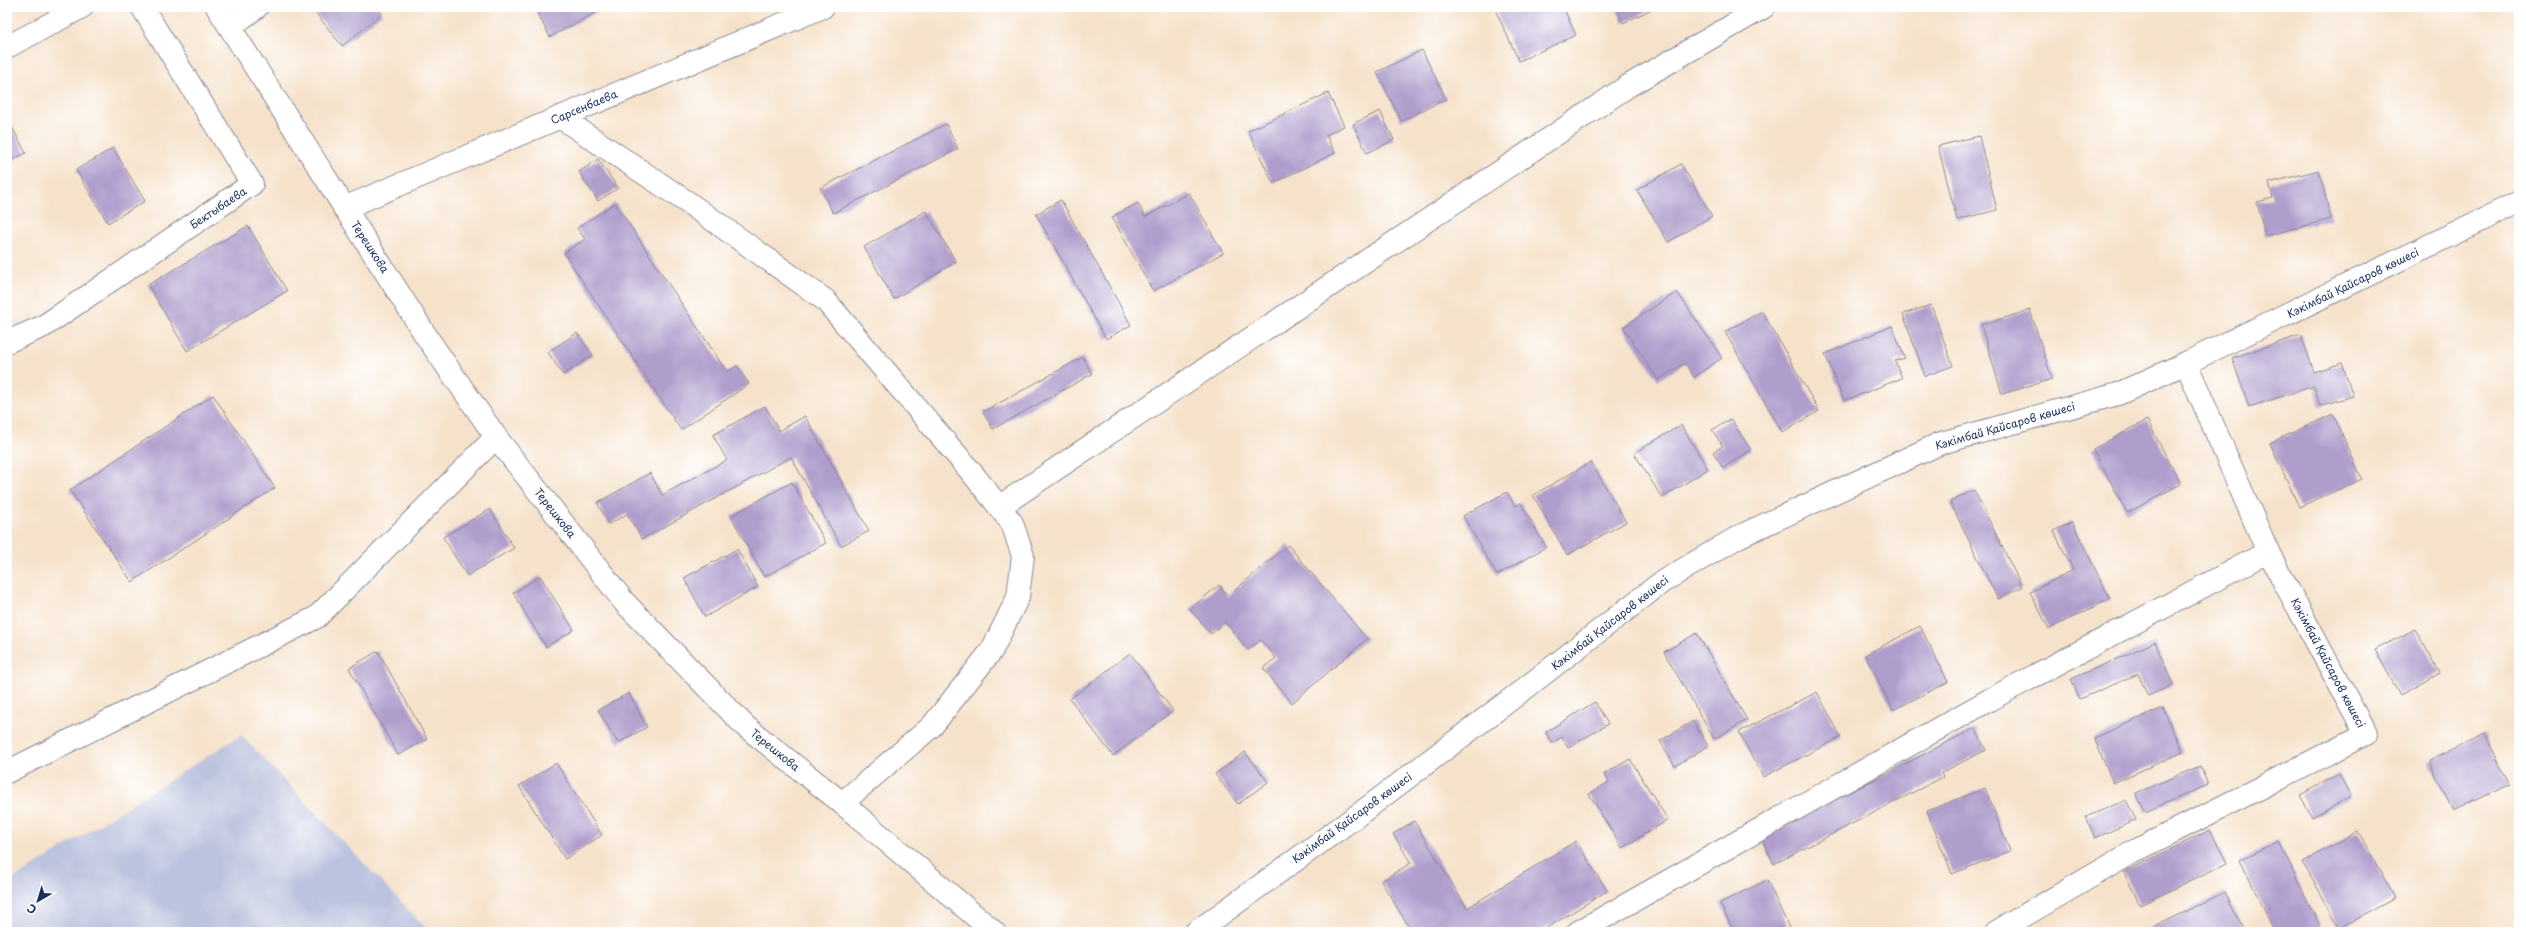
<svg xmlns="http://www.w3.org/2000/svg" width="2526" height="939" font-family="'Playpen Sans',sans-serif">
	<rect width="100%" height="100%" fill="#fff"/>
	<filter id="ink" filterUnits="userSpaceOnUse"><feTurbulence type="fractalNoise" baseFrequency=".025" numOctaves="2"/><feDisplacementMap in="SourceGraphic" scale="8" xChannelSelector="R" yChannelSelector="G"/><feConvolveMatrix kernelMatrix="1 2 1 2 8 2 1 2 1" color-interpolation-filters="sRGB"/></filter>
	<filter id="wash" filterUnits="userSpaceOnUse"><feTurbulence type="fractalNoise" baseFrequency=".012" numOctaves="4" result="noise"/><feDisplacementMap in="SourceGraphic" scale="16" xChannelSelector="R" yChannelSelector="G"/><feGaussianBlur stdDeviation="0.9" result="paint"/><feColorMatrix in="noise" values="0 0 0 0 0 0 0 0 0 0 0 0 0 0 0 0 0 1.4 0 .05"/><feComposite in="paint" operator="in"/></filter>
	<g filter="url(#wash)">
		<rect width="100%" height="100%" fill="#f6e2ca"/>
		<path fill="#bcc3de" d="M241 735 430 932H7V883Z"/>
		<g id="blocks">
			<g fill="#af9dcc">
				<path d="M311 7H377L382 14 342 46Z"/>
				<path d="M534 7H594L597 12 550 37Z"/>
				<path d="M1494 7H1563L1576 35 1519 61Z"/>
				<path d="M1616 7H1648L1650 10 1623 23Z"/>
				<path d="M1422 50 1446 99 1401 121 1377 72Z"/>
				<path d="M1328 93 1344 126 1326 135 1335 153 1273 183 1248 131Z"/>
				<path d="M1380 111 1394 140 1367 153 1353 124Z"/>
				<path d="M7 118 26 153 7 163Z"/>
				<path d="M946 124 958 149 833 213 820 188Z"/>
				<path d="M1979 136 1997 210 1957 220 1938 146Z"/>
				<path d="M113 148 145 201 108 223 76 170Z"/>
				<path d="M598 159 618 188 598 201 579 172Z"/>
				<path d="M1681 164 1712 216 1668 242 1637 190Z"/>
				<path d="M2319 170 2331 219 2265 236 2257 202 2273 198 2269 183Z"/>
				<path d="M1189 193 1223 253 1153 291 1112 217 1138 203 1145 217Z"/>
				<path d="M1061 200 1131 325 1106 339 1036 214Z"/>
				<path d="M615 203 727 372 737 366 749 384 681 430 564 253 585 239 577 228Z"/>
				<path d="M926 211 956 262 894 299 864 247Z"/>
				<path d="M248 226 287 291 187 351 148 285Z"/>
				<path d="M1677 292 1722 358 1694 377 1685 363 1658 380 1623 327Z"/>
				<path d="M1931 305 1953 366 1925 376 1903 314Z"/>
				<path d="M2030 310 2052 379 2002 394 1981 325Z"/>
				<path d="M1762 311 1819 411 1782 432 1725 332Z"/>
				<path d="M1892 326 1905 358 1895 361 1902 378 1844 401 1825 354Z"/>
				<path d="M577 333 593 355 563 375 548 352Z"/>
				<path d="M2301 335 2314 372 2342 363 2353 396 2320 406 2314 386 2249 407 2232 358Z"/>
				<path d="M1083 357 1092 374 993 429 983 412Z"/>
				<path d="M213 395 275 488 132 582 70 490Z"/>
				<path d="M765 406 779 431 805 416 869 531 841 546 791 457 642 539 627 514 609 524 597 503 650 473 662 495 727 460 713 435Z"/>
				<path d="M2333 414 2362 479 2299 507 2270 443Z"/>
				<path d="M1731 419 1751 450 1723 468 1713 452 1723 446 1712 430Z"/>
				<path d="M2147 420 2181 484 2127 513 2093 449Z"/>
				<path d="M1681 425 1708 469 1662 498 1634 453Z"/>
				<path d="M1591 462 1626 522 1567 555 1533 495Z"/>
				<path d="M792 482 826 543 764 577 731 516Z"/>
				<path d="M1974 490 2022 587 1998 599 1950 502Z"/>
				<path d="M1507 492 1515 506 1521 503 1546 547 1497 575 1463 516Z"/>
				<path d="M490 509 514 548 467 576 443 537Z"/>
				<path d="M2072 522 2110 599 2049 629 2030 592 2073 570 2054 531Z"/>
				<path d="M1288 545 1367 639 1292 703 1263 668 1276 658 1261 640 1248 650 1225 622 1211 634 1190 609 1219 585 1228 596Z"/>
				<path d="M737 549 758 587 705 617 684 578Z"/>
				<path d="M540 576 574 630 546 647 513 593Z"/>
				<path d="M1920 626 1948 682 1893 710 1865 655Z"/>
				<path d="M2415 629 2440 673 2400 695 2375 650Z"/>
				<path d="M1697 633 1747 720 1714 739 1664 652Z"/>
				<path d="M2155 642 2173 685 2148 696 2138 674 2080 699 2071 679Z"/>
				<path d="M378 651 427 739 398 755 349 668Z"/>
				<path d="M1130 653 1173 711 1113 756 1070 699Z"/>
				<path d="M1817 692 1841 737 1763 777 1739 732Z"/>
				<path d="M629 693 647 727 618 743 598 710Z"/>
				<path d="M1595 702 1608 724 1568 748 1562 737 1552 743 1546 732Z"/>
				<path d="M2163 708 2183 752 2113 783 2094 738Z"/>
				<path d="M1693 721 1708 746 1675 766 1660 741Z"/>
				<path d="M1975 728 1986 750 1941 773 1943 777 1774 864 1761 838Z"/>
				<path d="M2485 734 2509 784 2453 811 2429 761Z"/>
				<path d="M1245 752 1268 782 1238 804 1215 774Z"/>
				<path d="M1630 759 1668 820 1622 848 1589 794 1609 782 1604 774Z"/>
				<path d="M556 763 602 835 565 859 519 786Z"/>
				<path d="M2200 766 2208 785 2145 812 2136 793Z"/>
				<path d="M2339 774 2351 797 2312 818 2300 795Z"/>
				<path d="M1985 788 2010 851 1952 874 1927 811Z"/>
				<path d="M2126 800 2136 820 2095 838 2086 817Z"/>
				<path d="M1414 821 1467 908 1576 841 1607 891 1540 932H1412L1381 881 1411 863 1393 834Z"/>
				<path d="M2210 830 2227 863 2140 905 2124 872Z"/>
				<path d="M2358 831 2395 898 2340 928 2303 862Z"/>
				<path d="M2278 841 2323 932H2275L2240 860Z"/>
				<path d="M1767 880 1791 932H1734L1720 903Z"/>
				<path d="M2225 892 2245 932H2143Z"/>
			</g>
		</g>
	</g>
	<g filter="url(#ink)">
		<use href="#blocks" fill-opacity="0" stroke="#888894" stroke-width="1"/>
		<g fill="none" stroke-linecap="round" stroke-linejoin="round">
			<defs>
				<g id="minor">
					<path d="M217 7 428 339 496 437 625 603 745 726 842 803 994 932"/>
					<path d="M230 27 257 7"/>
					<path d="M7 47 82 7"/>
					<path d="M560 117 693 206 825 300 972 473 1012 523 1023 556 1018 597 992 650 932 726 842 803"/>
					<path d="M344 208 823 7"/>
					<path d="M7 342 44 326 252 184 142 7"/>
					<path d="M999 507 1628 86 1764 7"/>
					<path d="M7 772 317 617 496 437"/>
					<path d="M1196 932 1358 815 1523 690 1662 582 1738 537 1941 443 2118 394 2186 363 2519 202"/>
					<path d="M1578 932 1989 700 2268 552"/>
					<path d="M1996 932 2133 852 2366 734 2268 552 2186 363"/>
				</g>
			</defs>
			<use href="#minor" stroke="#888894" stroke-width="24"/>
			<use href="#minor" stroke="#fff" stroke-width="22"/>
		</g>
	</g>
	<g text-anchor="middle" stroke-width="3.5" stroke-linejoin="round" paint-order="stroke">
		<g font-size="11" fill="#1b2f5e" stroke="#fff">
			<text transform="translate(584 107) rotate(-23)" y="4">Сарсенбаева</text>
			<text transform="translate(218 208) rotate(-34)" y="4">Бектыбаева</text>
			<text transform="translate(370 247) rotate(57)" y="4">Терешкова</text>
			<text transform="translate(2353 283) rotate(-26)" y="4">Кәкімбай Қайсаров көшесі</text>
			<text transform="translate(2005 426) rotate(-16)" y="4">Кәкімбай Қайсаров көшесі</text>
			<text transform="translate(555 513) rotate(52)" y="4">Терешкова</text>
			<text transform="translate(1610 623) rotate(-38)" y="4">Кәкімбай Қайсаров көшесі</text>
			<text transform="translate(2328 663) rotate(62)" y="4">Кәкімбай Қайсаров көшесі</text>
			<text transform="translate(775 750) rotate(39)" y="4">Терешкова</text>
			<text transform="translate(1352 818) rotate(-36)" y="4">Кәкімбай Қайсаров көшесі</text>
		</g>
	</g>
	<rect width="2526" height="939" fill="none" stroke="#fff" stroke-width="24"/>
	<g transform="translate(38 901) rotate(218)" stroke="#ffffff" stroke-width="3" paint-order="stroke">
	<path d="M0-3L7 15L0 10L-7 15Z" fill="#1b2f5e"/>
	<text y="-6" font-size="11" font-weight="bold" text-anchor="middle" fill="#1b2f5e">С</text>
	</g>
</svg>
